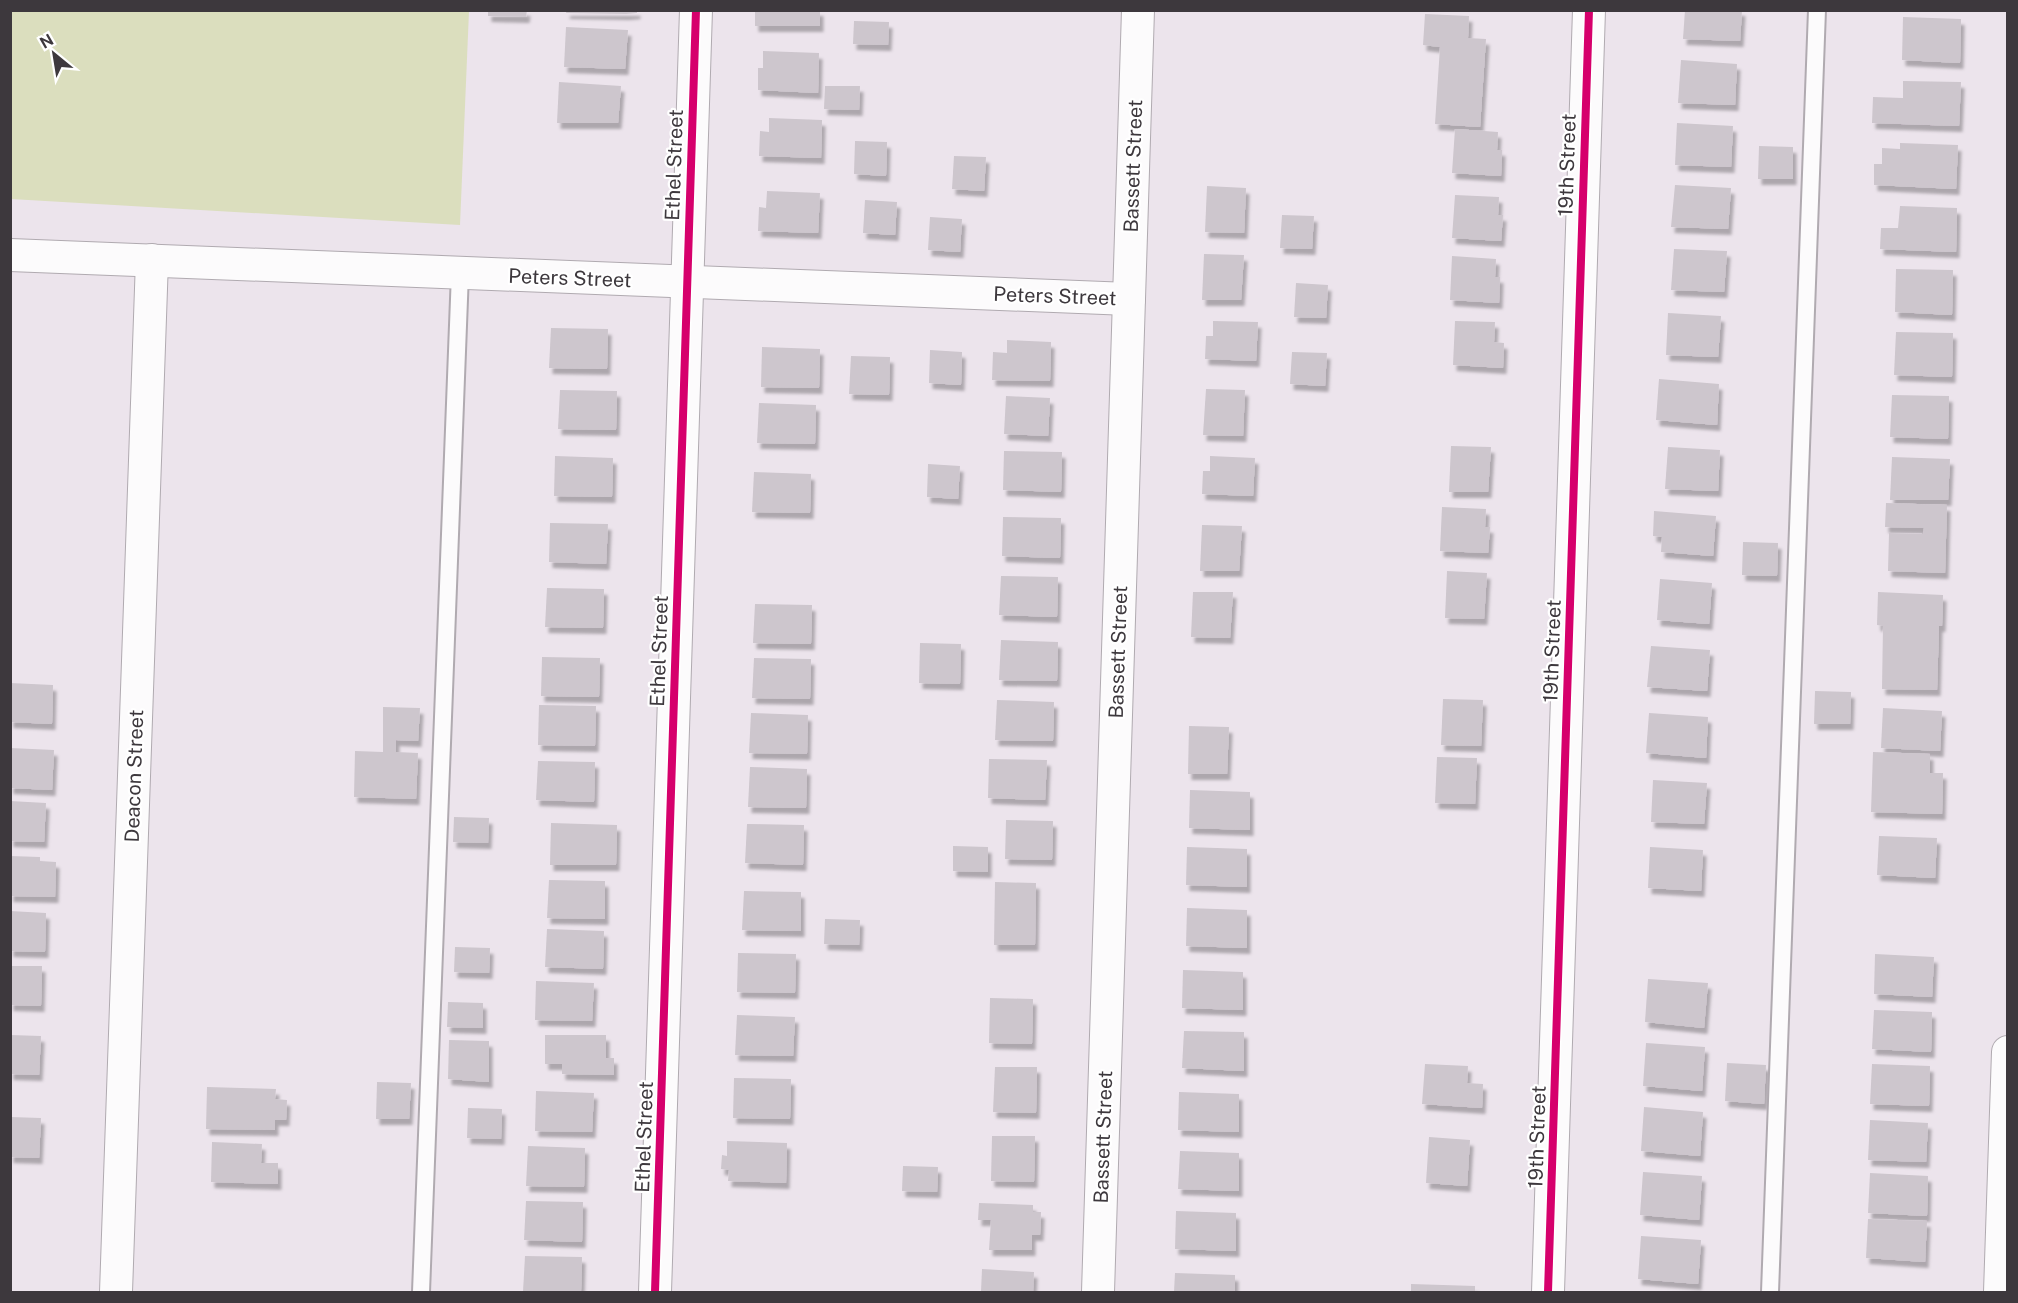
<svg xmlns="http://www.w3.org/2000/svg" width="2018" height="1303" font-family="'Public Sans',sans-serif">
	<defs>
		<filter id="shadow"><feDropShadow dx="3.5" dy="6" stdDeviation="1.5" flood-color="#0004"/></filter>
	</defs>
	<rect width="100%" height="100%" fill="#ece4ec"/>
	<path fill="#dbdebe" d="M10 11H469L460 225 11 199Z"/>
	<g fill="#cdc6cd" filter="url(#shadow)">
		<path d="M488 10H527L526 17 488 16Z"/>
		<path d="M567 10H637V13L626 14 566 13Z"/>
		<rect x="755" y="10" width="65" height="16"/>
		<path d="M1685 10H1742L1740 41 1683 39Z"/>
		<path d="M1425 14 1469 16 1468 38 1486 39 1480 127 1435 124 1440 47 1423 45Z"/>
		<path d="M1903 17 1961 19 1960 63 1902 60Z"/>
		<path d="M854 21 889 22 888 45 853 44Z"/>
		<path d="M566 27 628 30 625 69 564 67Z"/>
		<path d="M763 51 819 53 818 93 758 90V68H763Z"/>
		<path d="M1681 60 1737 64 1735 105 1678 103Z"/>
		<path d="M1903 81 1961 82 1959 126 1872 123 1873 97 1903 98Z"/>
		<path d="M559 82 621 86 618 123H557Z"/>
		<path d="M825 86H860L859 110 824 109Z"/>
		<path d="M769 118 822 120 821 158 759 156 760 131 769 132Z"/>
		<path d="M1677 123 1733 126 1731 167 1675 165Z"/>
		<path d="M1455 129 1498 132 1497 150H1502L1501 176 1452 173Z"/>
		<path d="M855 141 887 142 886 176 854 174Z"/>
		<path d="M1900 143 1958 145 1956 189 1874 185V164H1882V148L1900 149Z"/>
		<path d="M1759 146 1793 147V179H1758Z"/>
		<path d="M954 156 986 157 984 191 952 189Z"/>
		<path d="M1675 185 1731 188 1728 229 1671 227Z"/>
		<path d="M1207 186 1246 188 1244 233 1205 232Z"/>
		<path d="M767 191 820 193 818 233 758 231 759 207 766 208Z"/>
		<path d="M1455 195 1499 197 1498 215H1503L1501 241 1452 238Z"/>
		<path d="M865 200 897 202 895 235 863 233Z"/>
		<path d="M1900 206 1957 208 1956 252 1880 249 1881 228H1898Z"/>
		<path d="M1282 215 1314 216 1312 249 1280 248Z"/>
		<path d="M930 217 962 219 960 252 928 250Z"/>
		<path d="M1674 249 1727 251 1724 292 1671 290Z"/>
		<path d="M1204 254 1244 255 1241 300H1202Z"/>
		<path d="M1452 256 1496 259 1495 277H1500L1499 303 1450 300Z"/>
		<path d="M1896 269 1953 270 1952 315 1895 312Z"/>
		<path d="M1296 283 1328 285 1326 318 1294 317Z"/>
		<path d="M1668 313 1721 316 1718 357 1666 355Z"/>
		<path d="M1213 321 1258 322 1256 361 1205 359 1206 336H1213Z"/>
		<path d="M1455 321 1495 322 1494 342 1504 343 1503 368 1453 365Z"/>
		<path d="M551 328 608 329 607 369 549 368Z"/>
		<path d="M1896 332 1953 333 1952 377 1894 375Z"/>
		<path d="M1007 340 1051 342 1050 381 992 380 993 352 1007 353Z"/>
		<path d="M762 347 820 349 819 388 761 387Z"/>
		<path d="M930 350 962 352 961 385 929 383Z"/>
		<path d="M1292 352 1327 353 1325 386 1290 384Z"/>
		<path d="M851 356 890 357 889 395 849 394Z"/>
		<path d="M1659 379 1719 384 1717 425 1656 420Z"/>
		<path d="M1206 389 1245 390 1243 436 1203 435Z"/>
		<path d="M560 390 617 391 616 430 558 429Z"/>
		<path d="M1892 395 1949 396 1948 439 1890 437Z"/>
		<path d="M1006 396 1050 398 1048 436 1004 434Z"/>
		<path d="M759 403 816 405 815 444 757 443Z"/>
		<path d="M1451 446 1491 447 1488 492H1449Z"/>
		<path d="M1668 447 1720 450 1718 491 1665 489Z"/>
		<path d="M1004 451 1062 452 1061 492 1003 490Z"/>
		<path d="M555 456 613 458 612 497 554 496Z"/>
		<path d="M1210 456 1255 458 1253 496 1202 494 1203 471H1210Z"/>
		<path d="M1892 457 1950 459 1948 500H1890Z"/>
		<path d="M928 464 960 466 958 499 927 497Z"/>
		<path d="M754 472 811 474 810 513 752 512Z"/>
		<path d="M1886 503 1947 505 1945 573 1888 571 1889 533 1923 534 1924 528 1885 527Z"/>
		<path d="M1442 507 1486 509 1485 527H1490L1488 553 1440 551Z"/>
		<path d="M1654 511 1716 516 1713 556 1661 552 1662 537 1653 536Z"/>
		<path d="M1003 517 1061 518 1060 558 1002 556Z"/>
		<path d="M550 523 608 524 606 564 549 562Z"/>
		<path d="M1202 525 1242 526 1239 571H1200Z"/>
		<path d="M1743 542 1778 543 1777 576 1742 575Z"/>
		<path d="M1447 571 1487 573 1484 619 1445 618Z"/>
		<path d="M1001 576 1058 577 1057 617 999 615Z"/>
		<path d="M1660 579 1712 583 1709 624 1657 620Z"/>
		<path d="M547 588 604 589 603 628 545 627Z"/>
		<path d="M1193 592H1233L1230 638 1191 637Z"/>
		<path d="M1878 592 1943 595 1942 626H1939L1937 690 1882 689 1883 626 1877 625Z"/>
		<path d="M755 604 812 605 811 644 753 643Z"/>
		<path d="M1001 640 1058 642 1057 681 999 680Z"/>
		<path d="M920 643 961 644 960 684 919 683Z"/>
		<path d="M1651 646 1710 650 1707 691 1647 687Z"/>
		<path d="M542 657 600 658 599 697 541 696Z"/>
		<path d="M754 658 811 659 810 699 752 698Z"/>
		<path d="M10 683 53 685 52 724 10 722Z"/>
		<path d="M1815 691 1851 692 1850 724H1814Z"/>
		<path d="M1443 699 1483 700 1481 746 1441 745Z"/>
		<path d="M997 700 1054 702 1053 741 995 740Z"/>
		<path d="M539 705 596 706 595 746 538 745Z"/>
		<path d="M383 707 420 708 418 741 396 740V752L418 753 416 799 354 797 355 751 383 752Z"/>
		<path d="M1883 708 1942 711 1940 751 1881 748Z"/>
		<path d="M751 713 808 715 807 754 749 753Z"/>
		<path d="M1649 713 1708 717 1706 758 1646 753Z"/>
		<path d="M1189 726 1229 727 1227 774H1188Z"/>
		<path d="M10 748 54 750 52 790 10 788Z"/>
		<path d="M1873 752 1930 754V773H1943L1942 814 1871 812Z"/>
		<path d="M1437 757 1477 758 1475 804 1435 803Z"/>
		<path d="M989 759 1047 760 1045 800 988 798Z"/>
		<path d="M538 761 595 762 594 802 536 800Z"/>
		<path d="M750 767 807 769 806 808 748 807Z"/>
		<path d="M1653 780 1707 783 1704 824 1651 822Z"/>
		<path d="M1190 790 1250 792V830L1189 828Z"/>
		<path d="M10 801 46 803 44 842 10 841Z"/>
		<path d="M454 817 489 818 488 843 453 842Z"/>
		<path d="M1006 820 1053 821 1052 860 1005 859Z"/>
		<path d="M551 823 617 825 616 865H550Z"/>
		<path d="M747 824 804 825 803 865 745 863Z"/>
		<path d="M1879 836 1937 838 1935 878 1877 875Z"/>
		<path d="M953 846 988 847V872L953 871Z"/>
		<path d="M1187 847 1247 849V887L1186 885Z"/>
		<path d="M1650 847 1703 850 1701 891 1648 888Z"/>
		<path d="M10 856 40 857V861L56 862 55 897 10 896Z"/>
		<path d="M549 880 605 881V919L547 918Z"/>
		<path d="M995 882 1036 883 1035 945H994Z"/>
		<path d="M744 891 801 892V931L742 930Z"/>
		<path d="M1187 908 1247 910V948L1186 946Z"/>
		<path d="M10 911 46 913 45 952 10 951Z"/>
		<path d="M825 919 860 920 859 945 824 944Z"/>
		<path d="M547 929 604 931 603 969 545 967Z"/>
		<path d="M455 947 490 948 489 973 454 972Z"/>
		<path d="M738 953 796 954 795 993 737 992Z"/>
		<path d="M1875 954 1934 957 1932 997 1874 994Z"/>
		<path d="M10 966H42L41 1006 10 1005Z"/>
		<path d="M1183 970 1243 972V1010L1182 1008Z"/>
		<path d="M1648 979 1708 983 1704 1028 1645 1022Z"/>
		<path d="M536 981 594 983 592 1021 535 1020Z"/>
		<path d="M990 998 1033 999 1032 1044 989 1043Z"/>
		<path d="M448 1002 483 1003V1028L447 1027Z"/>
		<path d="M1874 1010 1932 1012 1931 1052 1872 1049Z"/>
		<path d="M737 1015 795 1017 793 1056 735 1055Z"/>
		<path d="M1184 1031 1244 1032V1071L1182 1068Z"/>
		<path d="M10 1035 41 1036 39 1075 10 1074Z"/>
		<path d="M545 1035H606V1058H614V1075L562 1074V1064H545Z"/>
		<path d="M449 1040 489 1041V1082L448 1079Z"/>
		<path d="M1646 1043 1705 1047 1702 1091 1643 1086Z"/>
		<path d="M1727 1063 1766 1065 1764 1104 1725 1101Z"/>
		<path d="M1425 1064 1468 1066 1467 1083 1483 1084 1482 1108 1422 1104Z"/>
		<path d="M1872 1064 1930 1066 1929 1106 1870 1104Z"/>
		<path d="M995 1067H1037L1036 1113 993 1112Z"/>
		<path d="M734 1078 791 1079 790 1119 733 1118Z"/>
		<path d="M377 1082 411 1083 409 1119H376Z"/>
		<path d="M207 1087 276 1089 275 1099 287 1100 286 1120H275V1130L206 1129Z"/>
		<path d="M536 1091 594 1093 592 1132 535 1131Z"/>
		<path d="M1179 1092 1239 1094V1132L1178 1130Z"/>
		<path d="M1644 1107 1703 1112 1700 1156 1641 1151Z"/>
		<path d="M468 1108 502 1109 501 1139 467 1138Z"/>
		<path d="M10 1117 41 1118 39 1158 10 1157Z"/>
		<path d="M1870 1120 1928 1123 1926 1162 1868 1160Z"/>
		<path d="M992 1136H1035L1034 1182 991 1181Z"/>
		<path d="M1429 1137 1470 1140 1467 1186 1426 1183Z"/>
		<path d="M727 1141 787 1143 786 1183 728 1181 729 1170 721 1169 722 1155 727 1156Z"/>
		<path d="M212 1142 262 1144 261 1163H278V1184L211 1182Z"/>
		<path d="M528 1146 585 1148 584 1187 526 1186Z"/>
		<path d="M1180 1151 1239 1153V1191L1178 1189Z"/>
		<path d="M903 1166 938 1167 937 1192 902 1191Z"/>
		<path d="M1643 1172 1702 1176 1699 1220 1640 1215Z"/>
		<path d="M1870 1173 1928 1176 1927 1216 1868 1213Z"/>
		<path d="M526 1201 583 1202 582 1242 524 1240Z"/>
		<path d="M979 1203 1033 1205V1212H1041L1040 1235H1032V1250H989L991 1220H978Z"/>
		<path d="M1176 1211 1236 1213V1251L1175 1249Z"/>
		<path d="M1868 1219 1927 1221 1925 1262 1866 1258Z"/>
		<path d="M1641 1236 1701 1240 1698 1284 1638 1279Z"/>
		<path d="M525 1256 582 1257 581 1292H523Z"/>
		<path d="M982 1269 1034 1272 1033 1292H981Z"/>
		<path d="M1175 1273 1235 1275V1292H1174Z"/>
		<path d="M1411 1284 1475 1286V1292H1411Z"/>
	</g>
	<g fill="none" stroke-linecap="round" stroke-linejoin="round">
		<defs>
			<g id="lane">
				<path d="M421 1292 460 273"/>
				<path d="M1770 1292 1817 10"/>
			</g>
			<g id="street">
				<path d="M10 255 1129 299"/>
				<path d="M116 1292 152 260"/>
				<path d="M655 1292 696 10"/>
				<path d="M1098 1292 1138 10"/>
				<path d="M1548 1292 1589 10"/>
				<path d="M2000 1292 2008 1052"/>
			</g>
		</defs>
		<use href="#lane" stroke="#b0aab0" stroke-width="20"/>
		<use href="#street" stroke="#b0aab0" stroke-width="34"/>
		<use href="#lane" stroke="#fcfbfc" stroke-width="16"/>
		<use href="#street" stroke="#fcfbfc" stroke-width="32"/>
		<defs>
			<g id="cycleway">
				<path d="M655 1292 696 10"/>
				<path d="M1548 1292 1589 10"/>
			</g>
		</defs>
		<use href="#cycleway" stroke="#fff" stroke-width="11"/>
		<use href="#cycleway" stroke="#d6006c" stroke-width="8"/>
	</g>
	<g text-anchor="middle" stroke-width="4.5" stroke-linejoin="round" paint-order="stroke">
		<g font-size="20" fill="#3d383d" stroke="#fff">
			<text transform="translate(674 165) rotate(-88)" y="7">Ethel Street</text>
			<text transform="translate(1567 165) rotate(-88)" y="7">19th Street</text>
			<text transform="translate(1133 166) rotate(-88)" y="7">Bassett Street</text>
			<text transform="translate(570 278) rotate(2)" y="7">Peters Street</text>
			<text transform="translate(1055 296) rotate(2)" y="7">Peters Street</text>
			<text transform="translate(659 651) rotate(-88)" y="7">Ethel Street</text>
			<text transform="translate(1552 651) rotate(-88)" y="7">19th Street</text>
			<text transform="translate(1118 652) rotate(-88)" y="7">Bassett Street</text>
			<text transform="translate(134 776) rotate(-88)" y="7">Deacon Street</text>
			<text transform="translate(644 1137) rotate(-88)" y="7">Ethel Street</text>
			<text transform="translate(1103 1137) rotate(-88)" y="7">Bassett Street</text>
			<text transform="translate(1537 1137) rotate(-88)" y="7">19th Street</text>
		</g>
	</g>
	<rect width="2018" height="1303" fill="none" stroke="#3d383d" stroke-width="24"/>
	<g transform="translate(54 54) rotate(330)" stroke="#ffffff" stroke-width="4.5" paint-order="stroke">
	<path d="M0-4.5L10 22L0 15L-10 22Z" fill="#3d383d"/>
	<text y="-9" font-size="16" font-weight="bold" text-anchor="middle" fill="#3d383d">N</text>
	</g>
</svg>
